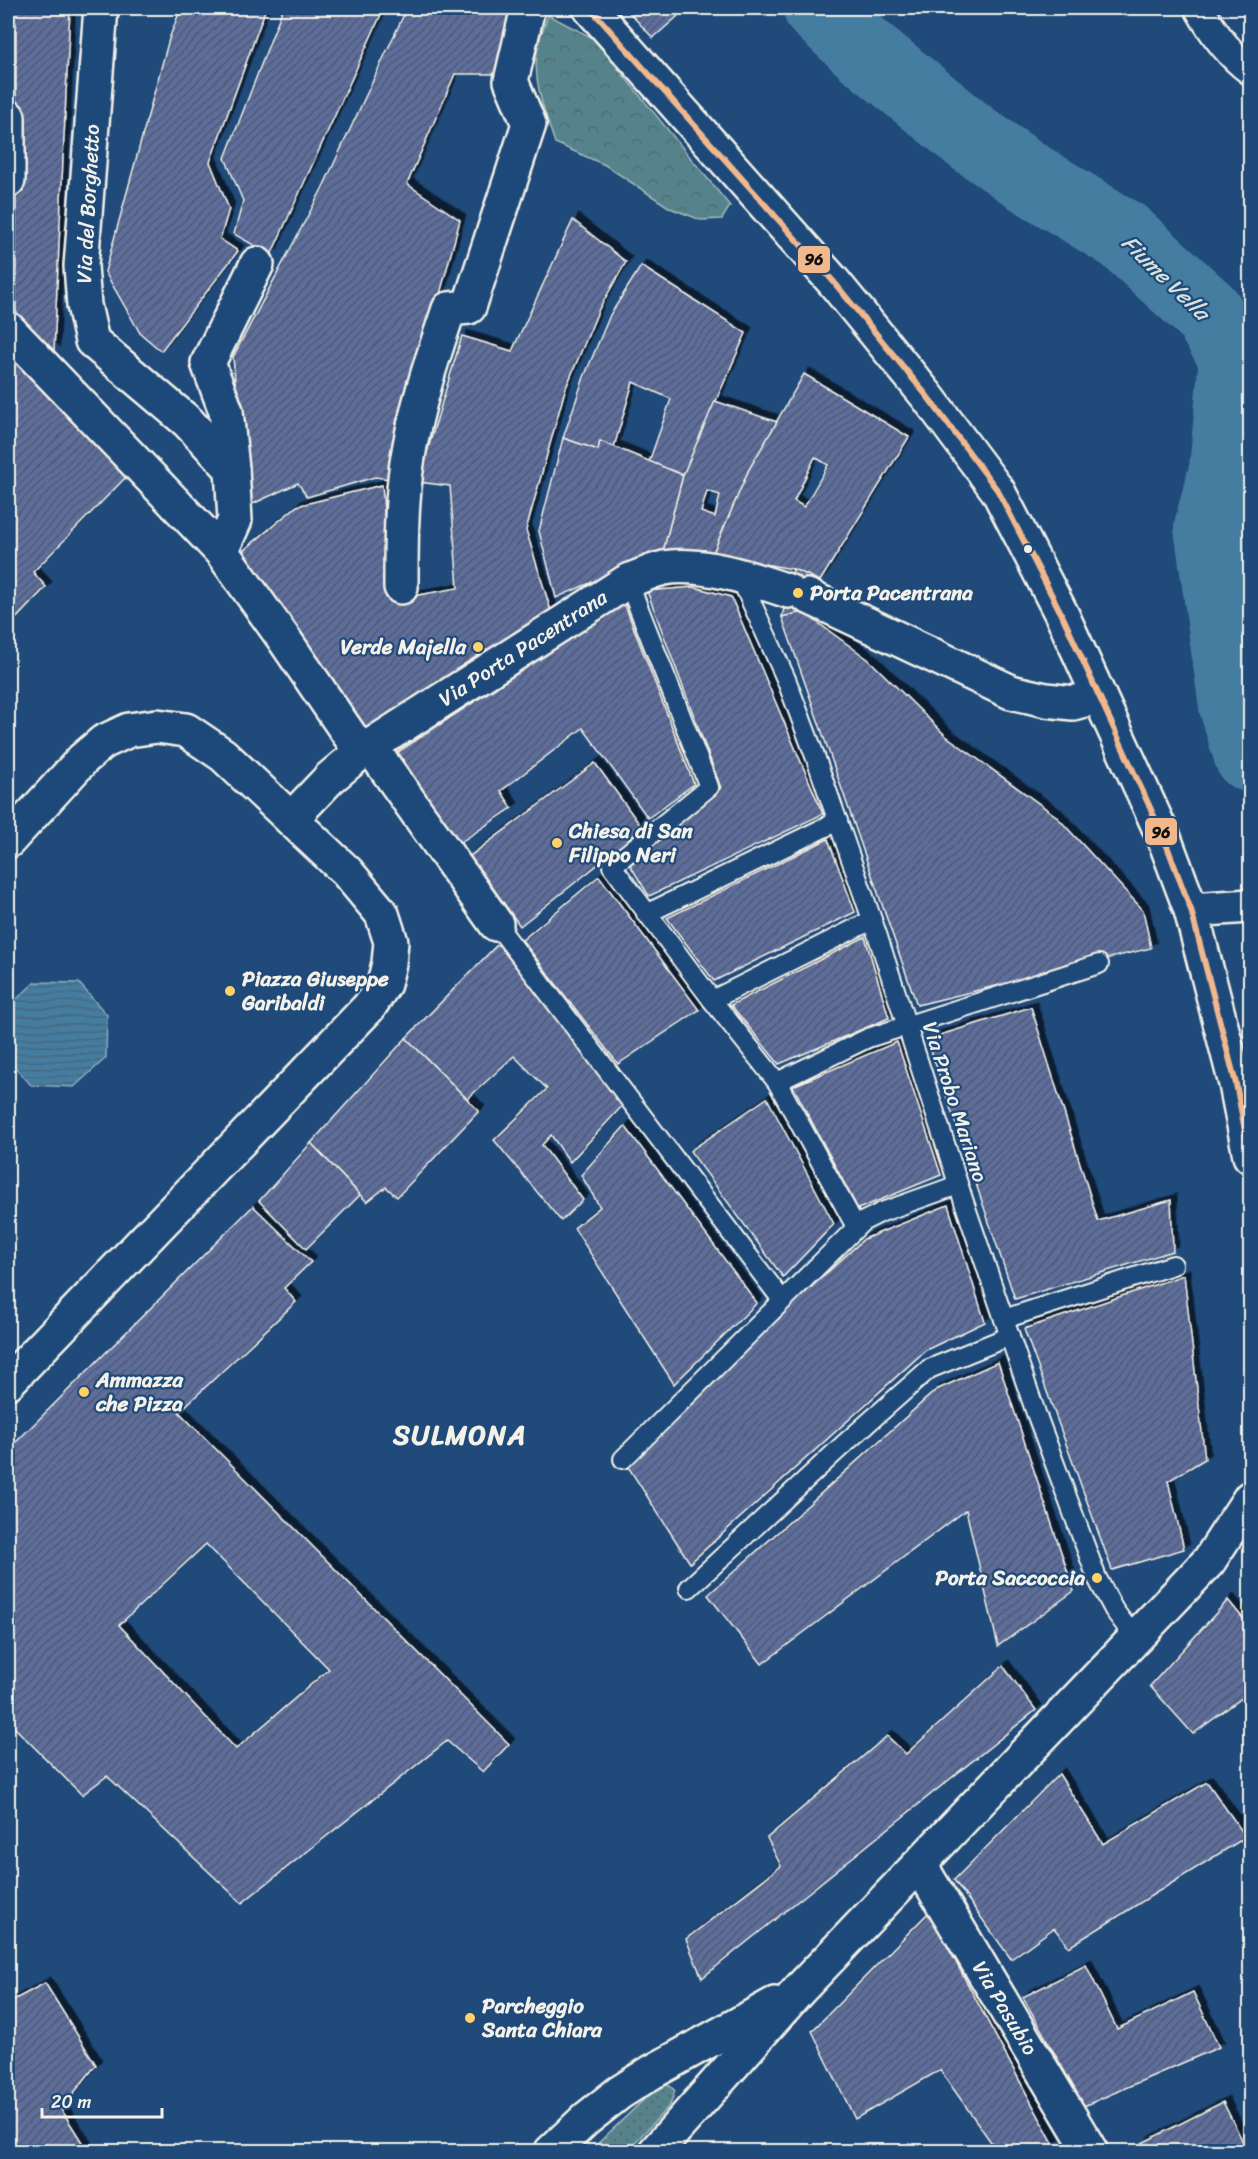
<svg xmlns="http://www.w3.org/2000/svg" width="1258" height="2159" font-family="Sriracha,sans-serif">
	<defs>
		<pattern id="grass-dots" width="8" height="8" patternUnits="userSpaceOnUse" patternTransform="scale(1.5)"><rect width="8" height="8" fill="#56838b"/><path d="M2 2h.1M6 6h.1" fill="none" stroke="#516b6f" stroke-width="1.8" stroke-linecap="round"/></pattern>
		<pattern id="forest-crowns" width="20" height="18" patternUnits="userSpaceOnUse" patternTransform="scale(1.5)"><rect width="20" height="18" fill="#56838b"/><path d="M2 6a3 3 0 1 1 6 0M12 15a3 3 0 1 1 6 0" fill="none" stroke="#516b6f"/></pattern>
		<pattern id="water-rules" width="6" height="5" patternUnits="userSpaceOnUse" patternTransform="scale(1.5)"><rect width="6" height="5" fill="#457da1"/><path d="M0 2.5h6" fill="none" stroke="#476578"/></pattern>
		<pattern id="building-hatch" width="6" height="6" patternUnits="userSpaceOnUse" patternTransform="scale(1.5)"><rect width="6" height="6" fill="#5d6e9c"/><path d="M-1 1l2-2M0 6l6-6M5 7l2-2" fill="none" stroke="#52596d"/></pattern>
		<filter id="shadow"><feDropShadow dx="5.5" dy="-5.5" stdDeviation="0" flood-color="#0009"/></filter>
	</defs>
	<rect width="100%" height="100%" fill="#1f4a7a"/>
	<filter id="ink" filterUnits="userSpaceOnUse"><feTurbulence type="fractalNoise" baseFrequency=".0167" numOctaves="2"/><feDisplacementMap in="SourceGraphic" scale="12" xChannelSelector="R" yChannelSelector="G"/><feConvolveMatrix kernelMatrix="1 2 1 2 8 2 1 2 1" color-interpolation-filters="sRGB"/></filter>
	<g filter="url(#ink)">
		<path fill="url(#grass-dots)" stroke="#a5baba" stroke-width="1.5" d="M664 2085 670 2086 675 2091 670 2105 627 2151 589 2152 657 2087Z"/>
		<path fill="url(#forest-crowns)" stroke="#a5baba" stroke-width="1.5" d="M548 15 593 38 730 206 722 219 701 220 670 208 605 165 555 143C545 113 531 78 538 46 540 36 545 25 548 15Z"/>
		<path fill="url(#water-rules)" stroke="#8babbd" stroke-width="1.5" d="M35 982 79 983 107 1015 106 1058 74 1087 31 1085 8 1059V1007Z"/>
		<g fill="none" stroke-linecap="round" stroke-linejoin="round">
			<path stroke="#457da1" stroke-width="72" d="M819 8 864 50 972 138 1030 178 1124 236 1207 312 1235 357 1225 470 1210 527 1235 706 1250 756"/>
		</g>
		<g fill="url(#building-hatch)" stroke="#f4f1e8" stroke-width="1.5" fill-rule="evenodd" filter="url(#shadow)">
			<path d="M8 8H70L54 351 16 315V24L8 12Z"/>
			<path d="M181 8H266L210 162 229 209 220 239 238 251 161 351 140 333 105 272 169 39Z"/>
			<path d="M283 8H384L271 255 234 234 243 201 225 158Z"/>
			<path d="M407 8H510L498 74H455L407 184 460 220 390 479 375 477 307 497 298 483 246 507 233 357 322 189Z"/>
			<path d="M625 8H670L678 16 653 38Z"/>
			<path d="M573 220 626 262 599 309 565 390 526 530 551 611 367 731 243 551 297 506 382 485 391 600 458 588 450 486 418 482 462 336 512 351Z"/>
			<path d="M641 266 746 333 683 475 649 462 671 399 633 382 614 447 600 441 598 450 563 438 584 377 610 315Z"/>
			<path d="M8 344 126 477 33 572 46 587 8 627Z"/>
			<path d="M804 374 909 437 820 581 793 569 712 555 749 469ZM815 457 828 465 804 507 794 501Z"/>
			<path d="M715 401 777 422 749 469 712 555 663 551 683 475ZM707 491 720 495 715 517 701 512Z"/>
			<path d="M563 438 598 450 600 441 683 475 663 551 556 598 539 531Z"/>
			<path d="M793 569 812 577 803 612 782 617Z"/>
			<path d="M694 587 731 597 823 814 649 896 630 865 721 788 647 591Z"/>
			<path d="M624 603 694 784 648 818 583 728 501 791 512 808 458 844 398 752Z"/>
			<path d="M803 612 869 660 946 736 1056 816 1143 910 1151 948 917 1005 782 617Z"/>
			<path d="M595 763 643 829 520 926 470 856Z"/>
			<path d="M828 839 855 912 714 981 667 918Z"/>
			<path d="M599 876 699 1010 618 1064 522 940Z"/>
			<path d="M865 937 889 1018 779 1064 731 1005Z"/>
			<path d="M498 944 623 1105 570 1162 551 1135 542 1145 583 1200 561 1221 494 1140 547 1089 514 1056 467 1099 406 1038Z"/>
			<path d="M1031 1007 1098 1221 1171 1200 1173 1251 1015 1299 927 1039Z"/>
			<path d="M406 1038 479 1111 397 1197 386 1187 367 1202 311 1143Z"/>
			<path d="M897 1042 941 1175 858 1209 793 1086Z"/>
			<path d="M767 1098 834 1224 783 1277 690 1151Z"/>
			<path d="M625 1126 757 1303 674 1384 574 1228 600 1207 581 1175Z"/>
			<path d="M311 1143 360 1195 306 1249 259 1201Z"/>
			<path d="M948 1205 985 1322 926 1350 690 1563 623 1459 864 1239Z"/>
			<path d="M253 1206 311 1262 284 1288 296 1302 179 1412 509 1744 483 1772 447 1741 242 1903 107 1776 82 1795 8 1721V1450ZM206 1544 329 1669 236 1749 119 1625Z"/>
			<path d="M1184 1275 1205 1459 1168 1481 1184 1549 1112 1570 1024 1329Z"/>
			<path d="M998 1362 1074 1591 998 1646 966 1510 762 1664 708 1595 936 1390Z"/>
			<path d="M1228 1600 1250 1627V1699L1246 1695 1193 1734 1150 1686Z"/>
			<path d="M1003 1666 1036 1710 702 1978 686 1939 781 1866 767 1838 887 1736 906 1754Z"/>
			<path d="M1059 1774 1103 1844 1207 1782 1246 1837 1069 1947 1054 1928 1011 1959 954 1880Z"/>
			<path d="M929 1912 1054 2145 1039 2152H998L940 2070 855 2119 812 2031Z"/>
			<path d="M1086 1965 1117 2029 1193 1992 1219 2047 1084 2106 1023 1997Z"/>
			<path d="M45 1983 96 2065 61 2109 88 2152H8V2003Z"/>
			<path d="M1223 2102 1248 2152H1147L1142 2143Z"/>
		</g>
		<g fill="none" stroke-linecap="round" stroke-linejoin="round">
			<defs>
				<g id="service">
					<path d="M739 575 786 679 815 756 877 934 964 1202 1036 1413 1097 1578 1114 1610 1135 1638"/>
					<path d="M628 581 709 787 612 866 712 1000 777 1082 856 1227"/>
					<path d="M646 914 838 821"/>
					<path d="M496 924 782 1300"/>
					<path d="M712 1000 872 920"/>
					<path d="M777 1082 868 1038 1099 964"/>
					<path d="M1004 1319 1173 1265"/>
					<path d="M623 1459 862 1222 882 1212 958 1185"/>
					<path d="M689 1588 843 1445 929 1369 1010 1336"/>
				</g>
				<path id="pedestrian" d="M1199 8C1212 31 1228 54 1250 70"/>
				<g id="minor">
					<path d="M101 8 81 266 84 305 92 341 188 422 232 469 235 520 221 551"/>
					<path d="M8 117V180"/>
					<path d="M8 329 221 551 284 639 361 752"/>
					<path d="M232 469 226 411 208 363 257 264"/>
					<path d="M401 587C401 546 401 504 407 463 415 410 432 359 449 309L469 307 529 124 511 81 528 8"/>
					<path d="M807 596 1011 692 1046 700 1073 703 1099 696"/>
					<path d="M370 746 496 924"/>
					<path d="M291 819 330 778 361 752 628 581C639 577 651 571 664 568 700 561 753 579 788 591"/>
					<path d="M8 841 83 759 103 742 129 730 157 726 186 730 223 755 347 872 382 914 391 942 389 963 384 984 369 1007 8 1382"/>
					<path d="M920 1865 1091 2152"/>
				</g>
				<g id="tertiary">
					<path d="M590 8 833 281 927 396 998 491 1062 615 1164 838 1191 910 1236 1084 1250 1156"/>
					<path d="M1191 910 1250 906"/>
					<path d="M551 2152 586 2119 619 2093 652 2072 775 2004"/>
					<path d="M655 2152 800 1989 1209 1561 1250 1498"/>
				</g>
			</defs>
			<use href="#service" stroke="#f4f1e8" stroke-width="22"/>
			<use href="#pedestrian" stroke="#f4f1e8" stroke-width="33"/>
			<use href="#minor" stroke="#f4f1e8" stroke-width="38"/>
			<use href="#tertiary" stroke="#f4f1e8" stroke-width="38"/>
			<use href="#service" stroke="#1f4a7a" stroke-width="18"/>
			<use href="#pedestrian" stroke="#1f4a7a" stroke-width="28"/>
			<use href="#minor" stroke="#1f4a7a" stroke-width="33"/>
			<use href="#tertiary" stroke="#1f4a7a" stroke-width="33"/>
			<defs>
				<path id="bus-1" d="M590 8 833 281 927 396 998 491 1062 615 1164 838 1191 910 1236 1084 1250 1156"/>
			</defs>
			<use href="#bus-1" stroke="#1f4a7a" stroke-width="10"/>
			<use href="#bus-1" stroke="#f1b78d" stroke-width="6"/>
		</g>
	</g>
	<circle fill="#f4f1e8" stroke="#1f4a7a" stroke-width="2" cx="1028" cy="549" r="5"/>
	<g fill="#ffd166" stroke="#1f4a7a" stroke-width="2">
		<circle cx="798" cy="593" r="6"/>
		<circle cx="478" cy="647" r="6"/>
		<circle cx="557" cy="843" r="6"/>
		<circle cx="230" cy="991" r="6"/>
		<circle cx="84" cy="1392" r="6"/>
		<circle cx="1097" cy="1578" r="6"/>
		<circle cx="470" cy="2018" r="6"/>
	</g>
	<g text-anchor="middle" stroke-width="4.5" stroke-linejoin="round" paint-order="stroke">
		<g font-size="21" fill="#f4f1e8" stroke="#1f4a7a">
			<text transform="translate(88 204) rotate(-87)" y="7">Via del Borghetto</text>
			<text transform="translate(523 648) rotate(-33)" y="7">Via Porta Pacentrana</text>
			<text transform="translate(955 1102) rotate(72)" y="7">Via Probo Mariano</text>
			<text transform="translate(1005 2008) rotate(59)" y="7">Via Pasubio</text>
		</g>
		<g font-size="21" font-weight="bold" fill="#f4f1e8" stroke="#1f4a7a" text-anchor="start">
			<text x="810" y="600">Porta Pacentrana</text>
			<text x="466" y="654" text-anchor="end">Verde Majella</text>
			<text x="569" y="838">Chiesa di San<tspan x="569" dy="24">Filippo Neri</tspan></text>
			<text x="242" y="986">Piazza Giuseppe<tspan x="242" dy="24">Garibaldi</tspan></text>
			<text x="96" y="1387">Ammazza<tspan x="96" dy="24">che Pizza</tspan></text>
			<text x="1085" y="1585" text-anchor="end">Porta Saccoccia</text>
			<text x="482" y="2013">Parcheggio<tspan x="482" dy="24">Santa Chiara</tspan></text>
		</g>
		<g font-size="22" font-style="italic" fill="#dae0dd" stroke="#1f4a7a">
			<text transform="translate(1166 277) rotate(44)" y="8">Fiume Vella</text>
		</g>
		<g font-size="27" font-weight="bold" letter-spacing="1.5" fill="#f4f1e8" stroke="#1f4a7a">
			<text x="460" y="1444">SULMONA</text>
		</g>
	</g>
	<g stroke="#1f4a7a" stroke-width="2">
		<rect x="797" y="245" width="34" height="29" rx="6" fill="#f1b78d"/>
		<rect x="1144" y="817" width="34" height="29" rx="6" fill="#f1b78d"/>
	</g>
	<g font-size="16" text-anchor="middle" font-weight="bold" fill="#111">
		<text x="814" y="265">96</text>
		<text x="1161" y="838">96</text>
	</g>
	<rect width="1258" height="2159" fill="none" stroke="#1f4a7a" stroke-width="30"/>
	<rect x="15" y="15" width="1228" height="2129" fill="none" stroke="#f4f1e8" stroke-width="2" filter="url(#ink)"/>
	<path d="M42 2108v9h120v-9" fill="none" stroke="#f4f1e8" stroke-width="3"/>
	<text x="51" y="2108" font-size="18" fill="#f4f1e8" stroke="#1f4a7a" stroke-width="4.5" paint-order="stroke">20 m</text>
</svg>
